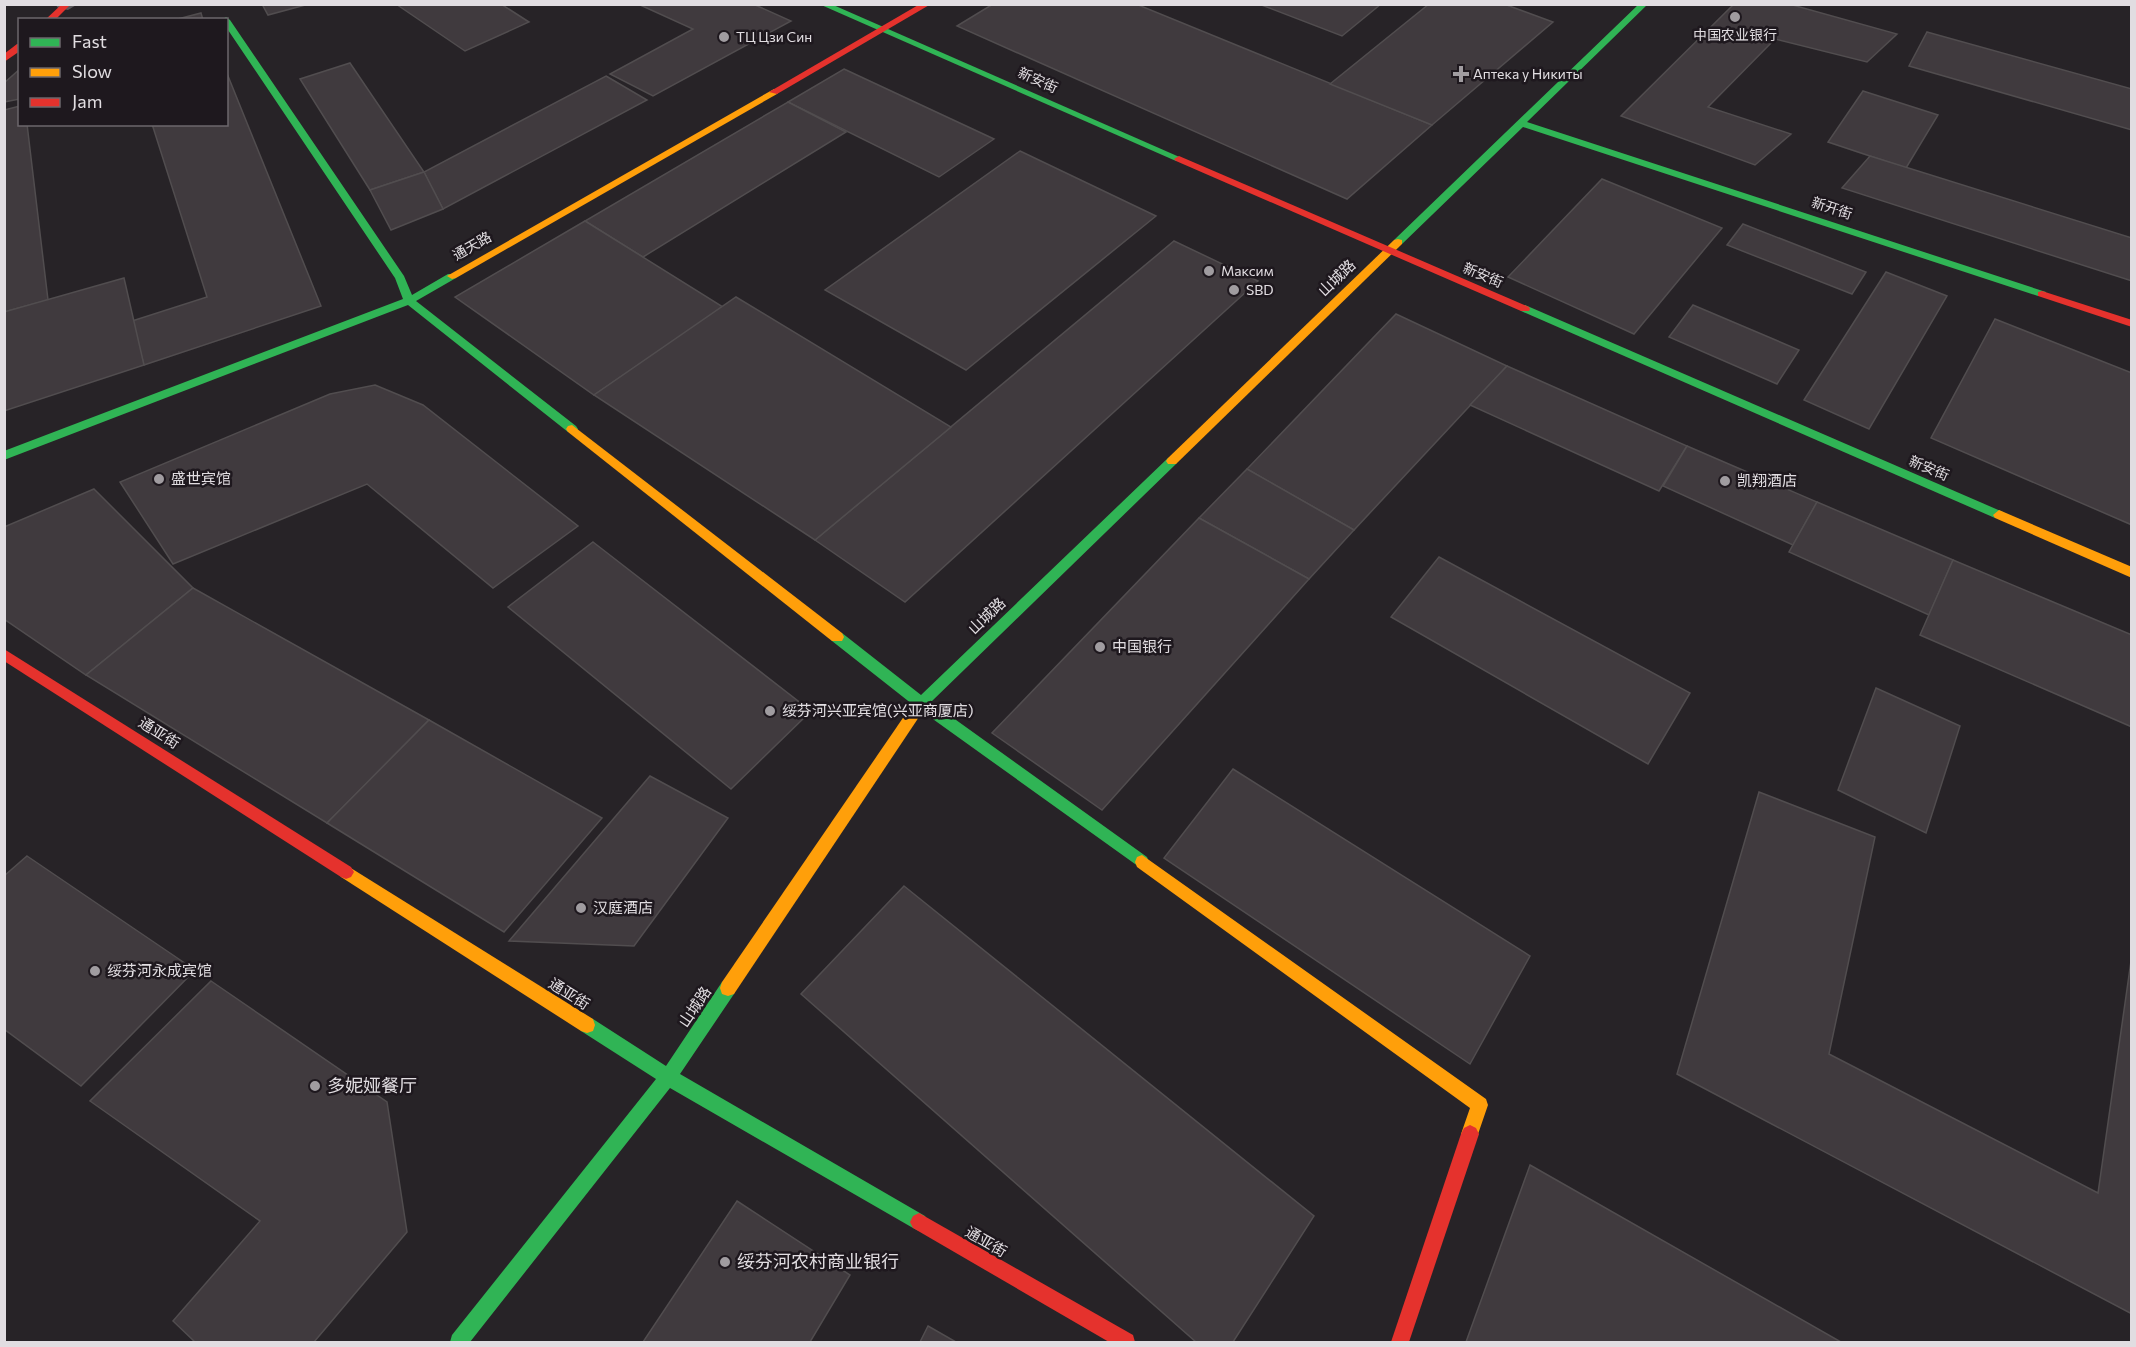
<svg xmlns="http://www.w3.org/2000/svg" width="2136" height="1347" font-family="Commissioner,'Noto Sans SC',sans-serif">
	<rect width="100%" height="100%" fill="#272327"/>
	<g fill="#403a3e" stroke="#514d4f" stroke-width="1.5">
		<path d="M262 4H309L268 15Z"/>
		<path d="M396 4H501L529 22 465 51Z"/>
		<path d="M638 4H753L791 21 653 96 610 74 693 29Z"/>
		<path d="M993 4H1136L1432 125 1347 199 957 26Z"/>
		<path d="M1259 4H1381L1342 36Z"/>
		<path d="M1429 4H1504L1553 22 1432 125 1330 84Z"/>
		<path d="M1734 4H1789L1897 34 1867 62 1775 39 1708 107 1791 134 1755 165 1621 116Z"/>
		<path d="M201 13 203 20H174Z"/>
		<path d="M1927 32 2132 89V130L1909 66Z"/>
		<path d="M350 63 424 172 370 190 300 79Z"/>
		<path d="M20 69V99L4 102V83Z"/>
		<path d="M844 69 994 139 939 177 788 102Z"/>
		<path d="M226 71 321 306 144 365 132 321 207 297 152 124H226Z"/>
		<path d="M606 76 647 100 443 209 424 172Z"/>
		<path d="M1863 91 1938 115 1906 168 1828 142Z"/>
		<path d="M788 102 846 132 643 257 585 221Z"/>
		<path d="M20 106V124H27L48 300 4 312V110Z"/>
		<path d="M1020 151 1156 216 966 370 825 290Z"/>
		<path d="M1870 156 2132 238V281L1842 188Z"/>
		<path d="M424 172 443 209 391 230 370 190Z"/>
		<path d="M1602 179 1722 228 1634 334 1508 277Z"/>
		<path d="M585 221 723 307 594 395 455 297Z"/>
		<path d="M1743 224 1866 272 1852 294 1727 245Z"/>
		<path d="M1174 241 1258 281 905 602 815 540Z"/>
		<path d="M1886 272 1947 296 1869 429 1804 400Z"/>
		<path d="M124 278 144 365 4 411V312Z"/>
		<path d="M736 297 951 427 815 540 594 395Z"/>
		<path d="M1693 305 1799 350 1777 384 1669 337Z"/>
		<path d="M1396 314 1507 366 1354 530 1247 469Z"/>
		<path d="M1995 319 2132 373V525L1931 438Z"/>
		<path d="M1507 366 1687 446 1659 491 1470 405Z"/>
		<path d="M375 385 423 405 578 526 493 588 367 484 173 564 120 482 330 394Z"/>
		<path d="M1687 446 1817 502 1793 545 1663 486Z"/>
		<path d="M1247 469 1354 530 1309 579 1199 518Z"/>
		<path d="M94 489 193 588 86 675 4 619V527Z"/>
		<path d="M1817 502 1953 560 1929 615 1789 552Z"/>
		<path d="M1199 518 1309 579 1102 810 992 733Z"/>
		<path d="M593 542 811 711 731 789 508 607Z"/>
		<path d="M1439 557 1690 693 1648 764 1391 617Z"/>
		<path d="M1953 560 2132 635V727L1920 635Z"/>
		<path d="M193 588 429 720 327 823 86 675Z"/>
		<path d="M1876 688 1960 726 1926 833 1838 790Z"/>
		<path d="M429 720 602 818 504 932 327 823Z"/>
		<path d="M1233 769 1530 956 1470 1064 1164 858Z"/>
		<path d="M650 776 728 818 634 946 509 941Z"/>
		<path d="M1759 792 1875 837 1829 1054 2098 1193 2132 954V1314L1677 1074Z"/>
		<path d="M27 856 195 970 81 1086 4 1029V876Z"/>
		<path d="M904 886 1314 1216 1233 1342H1196L801 994Z"/>
		<path d="M211 981 387 1102 407 1232 314 1342H195L173 1321 260 1221 90 1101Z"/>
		<path d="M1530 1165 1841 1342H1466Z"/>
		<path d="M737 1201 850 1275 810 1342H643Z"/>
		<path d="M928 1326 956 1342H920Z"/>
	</g>
	<g fill="none" stroke-linecap="round" stroke-linejoin="round">
		<path fill="#5b585b" fill-rule="evenodd" d="M55 4H78L68 10 58 8Z"/>
		<g fill="#30b455" fill-rule="evenodd">
			<path d="M819 4H831L1184 159 1176 161Z"/>
			<path d="M1639 4H1648L1527 122 2046 292V296H2038L1523 127 1402 244H1394V240Z"/>
			<path d="M226 17 230 20 404 276 412 295 448 274H456V278L416 301 576 426 578 429 576 432H568L408 305 4 460V451L403 299 395 278 226 27V20H222Z"/>
			<path d="M1525 305 2003 512 2005 515 2003 518H1995L1521 311 1520 309Z"/>
			<path d="M1172 457 1178 461 1176 464 931 702 1147 857 1149 862 1147 867 1142 869 923 712C918 718 916 723 907 720L905 716 912 704 832 641 830 637 832 633H842L921 695 1168 458Z"/>
			<path d="M728 980 734 982 736 988 734 994 680 1074 925 1216 928 1222 925 1228 919 1231 913 1228 670 1088 470 1342H450L452 1335 656 1079 581 1031 579 1025 581 1019 587 1017 593 1019 666 1066 722 982Z"/>
		</g>
		<g fill="#ff9f0a" fill-rule="evenodd">
			<path d="M774 89 779 92 777 94 456 278 452 279 447 276Z"/>
			<path d="M1398 239 1402 240V244L1176 464H1168L1166 461 1168 458 1394 240Z"/>
			<path d="M572 425 842 633 844 637 842 641H832L568 432 566 429 568 426Z"/>
			<path d="M1999 510 2132 567V578L1995 518 1993 515Z"/>
			<path d="M912 710 917 712 919 716 917 720 734 994 728 996 722 994 720 988 722 982 907 712Z"/>
			<path d="M1142 855 1486 1099 1488 1105 1476 1140 1470 1143 1464 1140 1461 1134 1470 1108 1137 867 1135 862 1137 857Z"/>
			<path d="M346 865 593 1019 595 1025 593 1031 587 1033 581 1031 341 877 338 872 341 867Z"/>
		</g>
		<g fill="#e5322d" fill-rule="evenodd">
			<path d="M62 4 69 6 55 20H45Z"/>
			<path d="M920 4H931L777 94 769 92Z"/>
			<path d="M17 44H20V51L4 62V54Z"/>
			<path d="M1179 156 1529 307 1530 309 1529 311H1521L1176 161 1174 159Z"/>
			<path d="M2042 291 2132 320V327L2038 296V292Z"/>
			<path d="M4 649 351 867 354 872 351 877 346 879 341 877 4 661Z"/>
			<path d="M1470 1125 1476 1128 1479 1134 1409 1342H1391L1461 1134 1464 1128Z"/>
			<path d="M919 1213 1133 1335 1135 1342H1109L913 1228 910 1222 913 1216Z"/>
		</g>
	</g>
	<g fill="#a09ca0" stroke="#1e181e" stroke-width="2">
		<circle cx="1735" cy="17" r="6"/>
		<circle cx="724" cy="37" r="6"/>
		<path d="M1458 65h6v6h6v6h-6v6h-6v-6h-6v-6h6z"/>
		<circle cx="1209" cy="271" r="6"/>
		<circle cx="1234" cy="290" r="6"/>
		<circle cx="159" cy="479" r="6"/>
		<circle cx="1725" cy="481" r="6"/>
		<circle cx="1100" cy="647" r="6"/>
		<circle cx="770" cy="711" r="6"/>
		<circle cx="581" cy="908" r="6"/>
		<circle cx="95" cy="971" r="6"/>
		<circle cx="315" cy="1086" r="6"/>
		<circle cx="725" cy="1262" r="6"/>
	</g>
	<g text-anchor="middle" stroke-width="5" stroke-linejoin="round" paint-order="stroke">
		<g font-size="14" fill="#e1dde1" stroke="#1e181e" text-anchor="start">
			<text x="1735" y="40" text-anchor="middle">中国农业银行</text>
			<text x="736" y="42">ТЦ Цзи Син</text>
			<text x="1473" y="79">Аптека у Никиты</text>
			<text x="1221" y="276">Максим</text>
			<text x="1246" y="295">SBD</text>
		</g>
		<g font-size="14" fill="#e1dde1" stroke="#1e181e">
			<text transform="translate(1038 80) rotate(24)" y="5">新安街</text>
			<text transform="translate(1832 208) rotate(18)" y="5">新开街</text>
			<text transform="translate(472 246) rotate(-30)" y="5">通天路</text>
			<text transform="translate(1483 275) rotate(23)" y="5">新安街</text>
			<text transform="translate(1929 468) rotate(23)" y="5">新安街</text>
		</g>
		<g font-size="15" fill="#e1dde1" stroke="#1e181e">
			<text transform="translate(1337 278) rotate(-44)" y="5">山城路</text>
			<text transform="translate(987 616) rotate(-44)" y="5">山城路</text>
			<text transform="translate(159 733) rotate(32)" y="5">通亚街</text>
			<text transform="translate(569 994) rotate(32)" y="5">通亚街</text>
			<text transform="translate(695 1007) rotate(-56)" y="5">山城路</text>
			<text transform="translate(986 1242) rotate(30)" y="5">通亚街</text>
		</g>
		<g font-size="15" fill="#e1dde1" stroke="#1e181e" text-anchor="start">
			<text x="171" y="484">盛世宾馆</text>
			<text x="1737" y="486">凯翔酒店</text>
			<text x="1112" y="652">中国银行</text>
			<text x="782" y="716">绥芬河兴亚宾馆(兴亚商厦店)</text>
			<text x="593" y="913">汉庭酒店</text>
			<text x="107" y="976">绥芬河永成宾馆</text>
		</g>
		<g font-size="18" fill="#e1dde1" stroke="#1e181e" text-anchor="start">
			<text x="327" y="1092">多妮娅餐厅</text>
			<text x="737" y="1268">绥芬河农村商业银行</text>
		</g>
	</g>
	<rect width="2136" height="1347" fill="none" stroke="#e1dde1" stroke-width="12"/>
	<rect x="18" y="18" width="210" height="108" fill="#1e181e" stroke="#6c676c" stroke-width="1.5"/>
	<rect x="30" y="38" width="30" height="9" fill="#30b455" stroke="#6c676c" stroke-width="1.5"/>
	<text x="72" y="48" font-size="18" fill="#e1dde1">Fast</text>
	<rect x="30" y="68" width="30" height="9" fill="#ff9f0a" stroke="#6c676c" stroke-width="1.5"/>
	<text x="72" y="78" font-size="18" fill="#e1dde1">Slow</text>
	<rect x="30" y="98" width="30" height="9" fill="#e5322d" stroke="#6c676c" stroke-width="1.5"/>
	<text x="72" y="108" font-size="18" fill="#e1dde1">Jam</text>
</svg>
